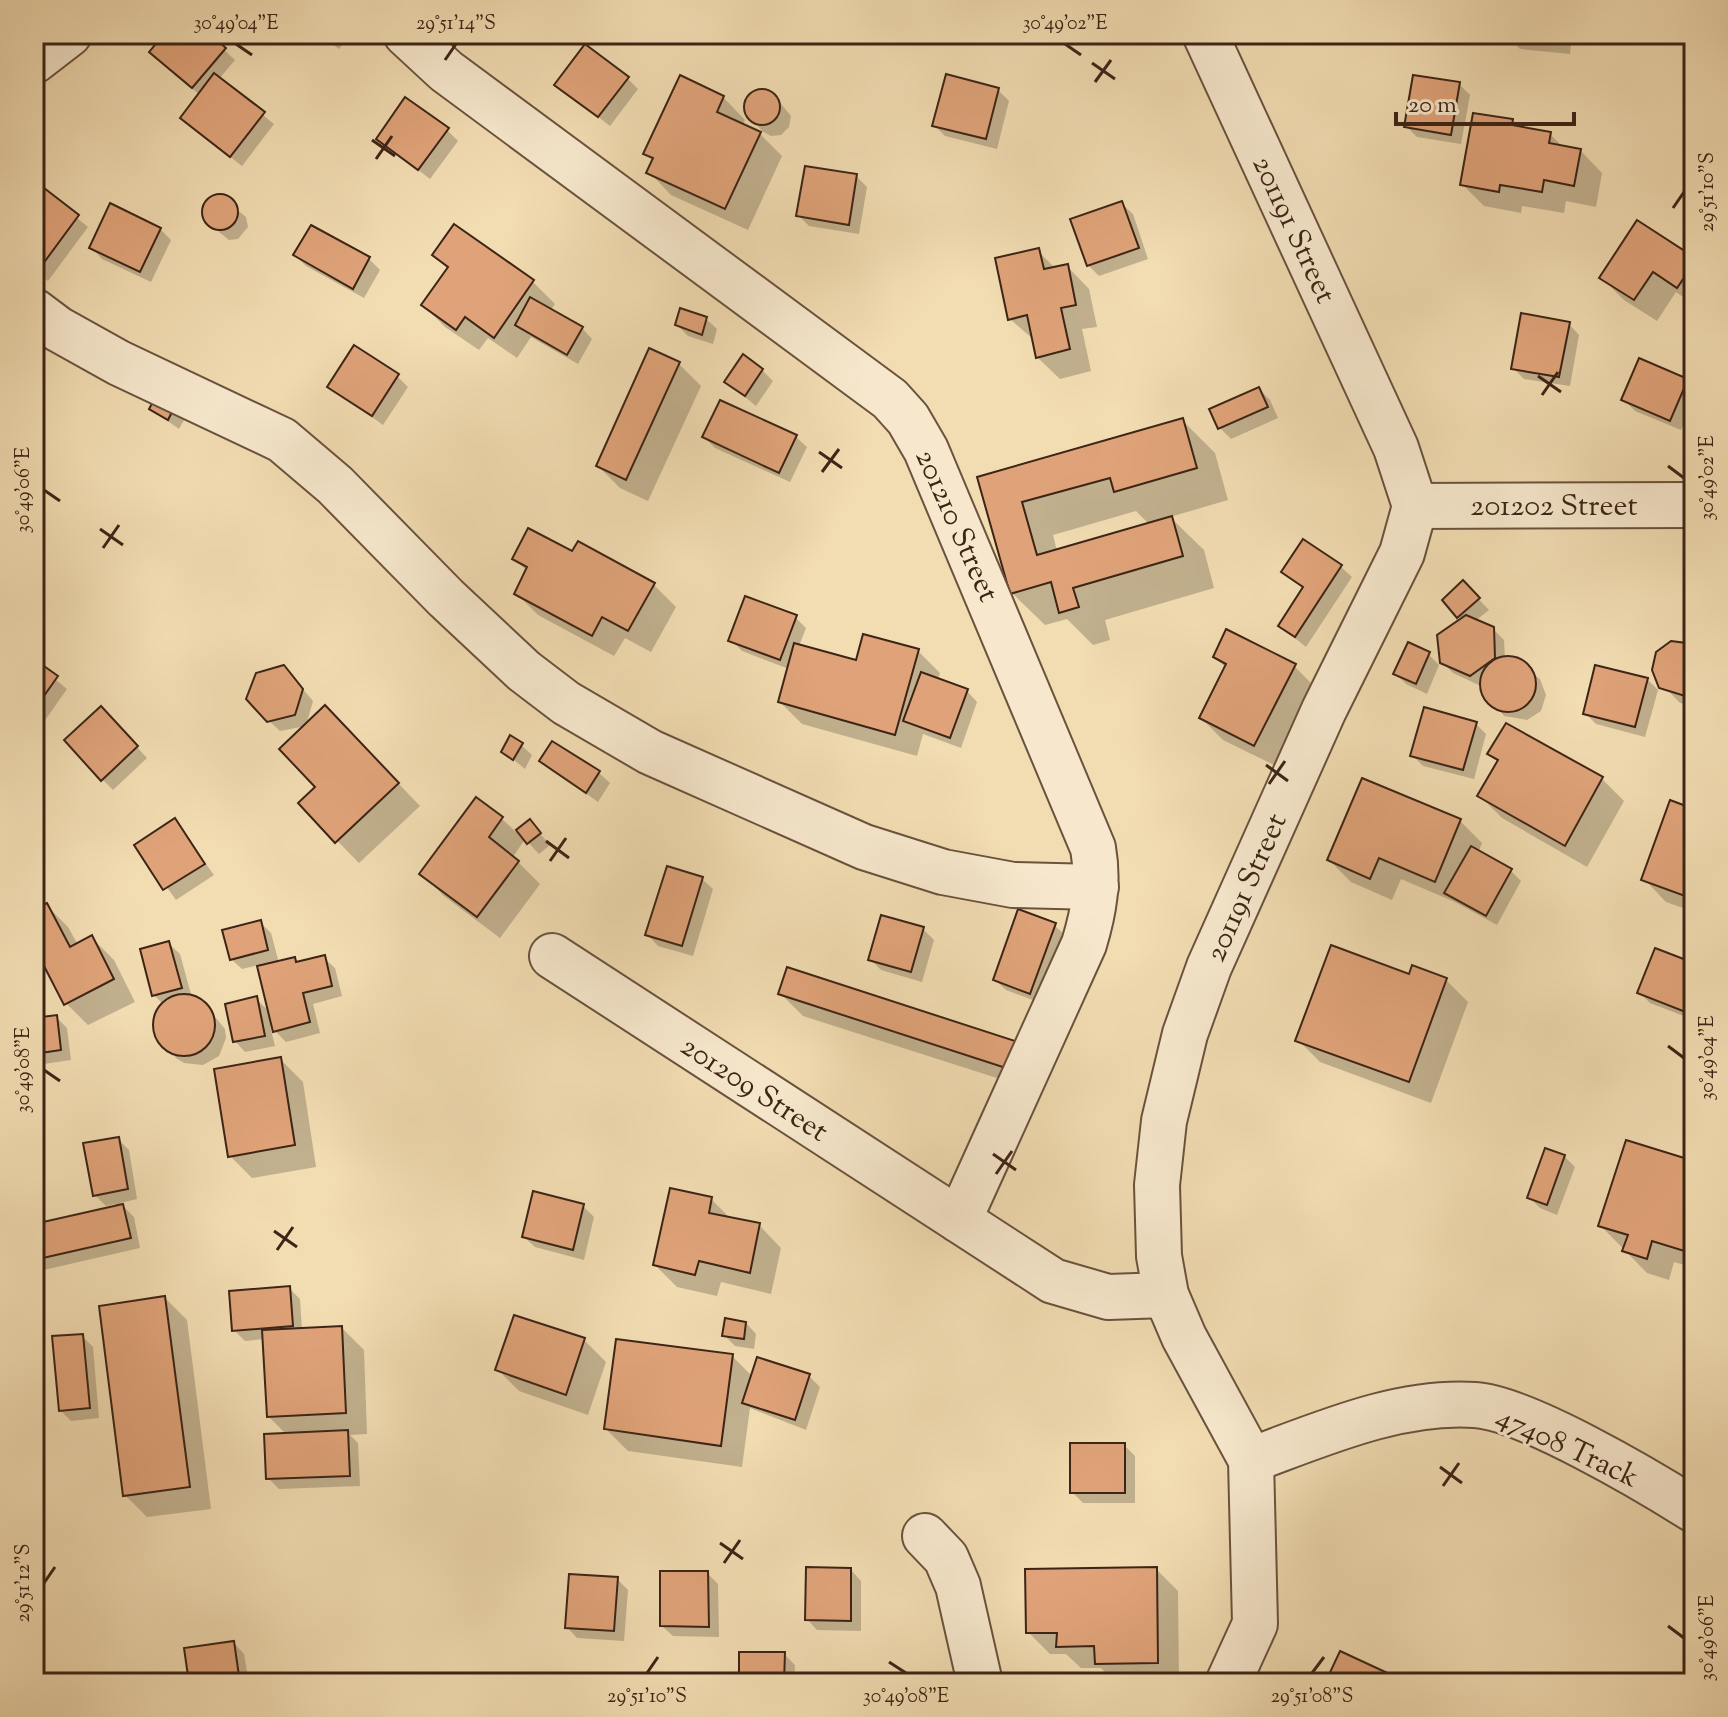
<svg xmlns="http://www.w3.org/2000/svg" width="1728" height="1717" font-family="'Sorts Mill Goudy',serif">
	<rect width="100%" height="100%" fill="#f2dcb2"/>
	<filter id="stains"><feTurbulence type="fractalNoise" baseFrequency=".0025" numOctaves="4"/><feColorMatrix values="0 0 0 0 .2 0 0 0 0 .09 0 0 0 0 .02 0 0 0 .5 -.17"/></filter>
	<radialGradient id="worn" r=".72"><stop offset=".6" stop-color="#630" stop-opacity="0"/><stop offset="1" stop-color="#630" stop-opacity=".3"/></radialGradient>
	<g fill="#0003" fill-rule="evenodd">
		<path d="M166 34H207L235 60 219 79 274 124 242 166 193 128 200 95 162 63Z"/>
		<path d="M319 34H351L339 49Z"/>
		<path d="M482 34H505L495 46Z"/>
		<path d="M1509 34H1572L1570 54 1520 49 1509 38Z"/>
		<path d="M627 78 638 89 610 126 557 85Z"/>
		<path d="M1459 84 1470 95 1461 144 1417 137 1406 126Z"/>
		<path d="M764 90 774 95 791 116 789 127 781 135 771 136 762 131 745 110 746 100 754 93Z"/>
		<path d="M998 90 1009 101 997 149 945 136 934 125Z"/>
		<path d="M723 97 745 120 742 126 760 134 782 156 748 230 671 195 649 172 654 162 645 153Z"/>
		<path d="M1512 121 1519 129 1550 134 1564 148 1580 150 1602 173 1596 207 1566 201 1564 213 1522 206 1521 213 1484 206 1462 184Z"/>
		<path d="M447 130 458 141 430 179 378 139Z"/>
		<path d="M856 176 867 187 859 234 809 226 798 215Z"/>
		<path d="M35 184 88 227 48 281 34 271Z"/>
		<path d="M220 196 246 217 248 227 238 239 229 240 208 223 205 208 210 200Z"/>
		<path d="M1122 204 1133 214 1148 259 1099 276 1088 265Z"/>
		<path d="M311 228 369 259 380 270 364 298 306 266 295 255Z"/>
		<path d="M160 229 171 240 151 282 102 259 92 248Z"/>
		<path d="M1038 251 1056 269 1067 266 1089 289 1097 327 1082 329 1091 371 1060 379 1037 357 1034 340 1010 319Z"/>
		<path d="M434 255 533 282 555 304 550 311 582 328 592 339 578 364 531 337 517 358 488 338 479 350 445 327 423 305 448 269Z"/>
		<path d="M1694 259V305L1676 292 1657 321 1624 300 1602 278Z"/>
		<path d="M706 319 717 329 713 344 688 336 677 325Z"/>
		<path d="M1569 324 1579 335 1570 386 1524 379 1513 368Z"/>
		<path d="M679 364 701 386 648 501 620 488 598 466Z"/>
		<path d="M762 370 773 381 756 406 727 382Z"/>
		<path d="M397 376 408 387 383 425 330 387Z"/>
		<path d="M1687 381 1694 388V400L1681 430 1635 411 1624 400Z"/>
		<path d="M1259 389 1270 400 1278 418 1231 439 1220 428Z"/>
		<path d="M151 409 188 413 179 429Z"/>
		<path d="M1182 420 1215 453 1228 500 1170 517 1204 550 1214 588 1105 620 1110 640 1093 645 1067 619 1045 625 1012 593 979 479ZM1136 511 1149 524 1057 551 1053 535Z"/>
		<path d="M704 437H796L807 447 790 482 715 448Z"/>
		<path d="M573 554 654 585 676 607 651 652 625 638 614 656 538 615 516 593 527 571 515 559Z"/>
		<path d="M1341 567 1352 577 1306 647 1280 626 1304 589 1283 572Z"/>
		<path d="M1463 583 1489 610 1475 621 1493 629 1504 640 1505 660 1514 658 1540 679 1546 695 1541 711 1527 720 1504 716 1483 687 1453 673 1442 662 1463 620 1445 600Z"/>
		<path d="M795 617 806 628 799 646 858 663 918 651 940 673 938 680 967 691 977 702 961 748 923 734 917 756 802 724 780 702 789 669 742 651 731 640Z"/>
		<path d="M1694 647V706L1680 703 1656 678Z"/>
		<path d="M1428 654 1439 665 1427 694 1406 684 1395 673Z"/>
		<path d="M1215 657 1294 666 1316 688 1276 766 1223 740 1201 718 1226 668Z"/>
		<path d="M34 662 67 689 41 726 34 721Z"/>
		<path d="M294 679 313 701 306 726 280 731 268 720Z"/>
		<path d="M1647 679 1658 690 1645 737 1596 724 1585 713Z"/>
		<path d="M111 719 147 758 113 790 102 779Z"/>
		<path d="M1476 724 1486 734 1474 779 1423 766 1412 755Z"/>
		<path d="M347 730 420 806 359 863 300 803 318 787Z"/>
		<path d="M521 745 532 755 525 769 503 751Z"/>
		<path d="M1490 754 1602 779 1624 801 1587 867 1502 818 1480 796 1499 763Z"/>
		<path d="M541 761 599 773 610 783 598 802Z"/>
		<path d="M1694 811V912L1666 902 1644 879Z"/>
		<path d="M502 819 516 832 529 821 550 845 539 854 525 839 513 857 540 884 500 938 444 896 422 874Z"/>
		<path d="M175 821 214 875 176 900 137 845Z"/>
		<path d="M1460 821 1482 843 1478 853 1510 870 1521 881 1497 925 1455 902 1401 879 1392 900 1351 882 1329 860Z"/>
		<path d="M702 879 713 889 693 956 658 946 648 935Z"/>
		<path d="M46 905 68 927 78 945 92 938 114 960 135 1002 88 1025 66 1003 34 953V911Z"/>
		<path d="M260 922 271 933 279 963 295 959 299 964 324 958 335 968 342 996 313 1004 320 1033 286 1042 270 1026 275 1046 245 1052 235 1041 256 999 271 1013 259 965 242 969 231 959Z"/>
		<path d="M1054 925 1065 935 1041 1003 1006 990 995 980Z"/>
		<path d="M923 929 934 940 922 982 881 970 870 959Z"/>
		<path d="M169 944 180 954 192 998 202 1001 225 1029 226 1038 219 1056 203 1065 184 1063 176 1058 155 1029 163 1004 154 995Z"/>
		<path d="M1694 966V1020L1650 1003 1639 992Z"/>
		<path d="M1410 977 1446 980 1468 1002 1431 1103 1320 1062 1298 1040Z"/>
		<path d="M780 993 1042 1067 1034 1090 803 1016Z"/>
		<path d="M56 1017 67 1028 71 1060 44 1064 34 1053V1020Z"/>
		<path d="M280 1059 303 1082 316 1167 252 1178 230 1156Z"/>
		<path d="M118 1139 129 1150 137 1199 120 1203 134 1217 140 1248 35 1272 34 1227 116 1208 115 1204 106 1206 95 1195Z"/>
		<path d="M1564 1156 1575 1167 1557 1215 1540 1208 1529 1197Z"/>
		<path d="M1694 1163V1268L1674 1262 1669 1280 1647 1273 1600 1225Z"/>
		<path d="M711 1199 732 1220 759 1225 781 1248 771 1294 721 1282 717 1296 677 1287 655 1265Z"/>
		<path d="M583 1206 594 1217 584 1260 535 1247 524 1237Z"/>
		<path d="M289 1288 300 1299 302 1330 342 1328 364 1350 367 1434 350 1435 358 1443 360 1486 279 1489 268 1478 287 1435 268 1416 265 1339 245 1341 234 1330Z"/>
		<path d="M165 1298 187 1320 211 1509 147 1517 125 1495Z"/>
		<path d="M746 1323 756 1334 754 1349 735 1346 724 1335Z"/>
		<path d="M82 1336 93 1347 99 1418 71 1421 60 1410Z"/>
		<path d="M584 1340 606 1362 588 1415 519 1391 497 1369Z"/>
		<path d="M732 1356 753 1377 809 1376 820 1387 806 1430 750 1408 742 1467 628 1451 606 1429Z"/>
		<path d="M1124 1445 1135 1456V1503H1083L1072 1492Z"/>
		<path d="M1156 1569 1178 1591 1179 1683H1116L1101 1668H1081L1066 1654H1050L1028 1632Z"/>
		<path d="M851 1570 861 1581V1631L817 1630 807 1619Z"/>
		<path d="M707 1573 718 1584 719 1637 673 1636 662 1626Z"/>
		<path d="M617 1579 628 1590 624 1641 577 1638 567 1627Z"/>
		<path d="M234 1643 244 1654 249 1683H191Z"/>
		<path d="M784 1654 795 1665 794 1683H741Z"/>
	</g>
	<g fill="#e0a379" stroke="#3c2416" stroke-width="2">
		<path d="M164 34H210L226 48 192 88 149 52Z"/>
		<path d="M1507 34H1561L1560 44 1507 39Z"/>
		<path d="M585 44 629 77 598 117 554 85Z"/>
		<path d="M214 73 265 112 230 157 180 118Z"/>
		<path d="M946 74 999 88 986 139 932 126Z"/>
		<path d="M680 75 724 96 717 112 761 132 725 209 646 173 653 158 643 154Z"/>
		<path d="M1413 75 1460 82 1451 135 1404 127Z"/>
		<circle cx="762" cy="107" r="18"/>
		<path d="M405 97 449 128 418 170 376 139Z"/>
		<path d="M1473 113 1513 119 1512 125 1551 132 1549 143 1581 149 1574 186 1544 180 1542 192 1500 185 1499 192 1460 185Z"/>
		<path d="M805 166 857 174 849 225 796 216Z"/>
		<path d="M35 181 79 215 37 272 34 270Z"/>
		<circle cx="220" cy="212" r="18"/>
		<path d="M1122 201 1139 248 1087 266 1070 219Z"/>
		<path d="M110 203 161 228 140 272 89 248Z"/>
		<path d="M1637 220 1694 257V263L1677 288 1653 272 1634 300 1599 278Z"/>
		<path d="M454 224 534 280 494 338 465 317 456 330 421 305 448 267 432 255Z"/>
		<path d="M311 225 370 257 353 289 293 255Z"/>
		<path d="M1039 248 1044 269 1068 264 1076 305 1061 308 1070 349 1036 358 1027 315 1008 320 995 258Z"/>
		<path d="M530 297 583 327 567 355 515 325Z"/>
		<path d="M680 308 707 317 702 335 675 325Z"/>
		<path d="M1521 313 1570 322 1559 377 1511 369Z"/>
		<path d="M354 345 399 374 372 416 327 387Z"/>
		<path d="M649 348 680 362 626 480 596 466Z"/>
		<path d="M743 354 763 369 745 396 724 382Z"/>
		<path d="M1639 358 1688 379 1670 421 1621 400Z"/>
		<path d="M1259 387 1268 407 1218 429 1209 409Z"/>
		<path d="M159 390 178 400 168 420 149 409Z"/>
		<path d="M720 400 797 435 779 473 702 437Z"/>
		<path d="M1183 418 1197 468 1114 492 1110 478 1022 502 1037 555 1172 516 1183 556 1073 588 1079 607 1059 613 1051 582 1010 594 977 477Z"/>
		<path d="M528 528 572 551 578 541 655 583 628 631 602 617 592 636 514 594 527 567 512 559Z"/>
		<path d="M1303 539 1342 565 1295 637 1278 626 1303 587 1281 572Z"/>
		<path d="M1463 580 1480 598 1457 618 1442 600Z"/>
		<path d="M745 596 797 615 780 660 728 641Z"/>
		<path d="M1466 615 1494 627 1495 658 1470 676 1440 663 1437 635Z"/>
		<path d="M1226 629 1296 664 1254 746 1199 718 1226 664 1213 657Z"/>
		<path d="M863 634 919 649 895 735 778 702 794 643 856 660Z"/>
		<path d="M1671 641 1694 644V692L1685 696 1659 688 1652 670 1656 652Z"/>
		<path d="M1408 642 1430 652 1416 684 1393 674Z"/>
		<circle cx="1508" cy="684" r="28"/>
		<path d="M34 659 58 676 34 710Z"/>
		<path d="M284 665 303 689 295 715 267 722 246 699 256 673Z"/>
		<path d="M1595 665 1648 678 1635 727 1583 714Z"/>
		<path d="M921 672 968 689 950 738 903 721Z"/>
		<path d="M325 705 399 783 335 843 298 803 315 787 279 749Z"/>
		<path d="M101 706 138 746 101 781 64 740Z"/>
		<path d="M1424 707 1477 722 1463 770 1410 756Z"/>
		<path d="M1506 723 1603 777 1565 846 1477 796 1498 760 1487 754Z"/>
		<path d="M510 735 523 743 513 760 501 752Z"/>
		<path d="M552 741 600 771 586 793 539 761Z"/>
		<path d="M1362 778 1461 819 1435 882 1379 858 1370 879 1327 860Z"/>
		<path d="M476 797 503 817 489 837 519 861 477 917 419 874Z"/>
		<path d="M1670 800 1694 809V872L1685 896 1641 880Z"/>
		<path d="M175 818 205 864 163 890 134 845Z"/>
		<path d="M530 819 541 833 527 844 516 830Z"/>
		<path d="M1471 846 1512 869 1486 916 1444 893Z"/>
		<path d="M667 866 703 877 682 946 645 935Z"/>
		<path d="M1694 872V899L1685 896Z"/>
		<path d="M47 903 70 947 92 935 114 979 64 1005 44 966 40 969 34 958V909Z"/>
		<path d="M1018 909 1056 923 1030 994 993 980Z"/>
		<path d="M881 915 924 927 911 972 868 960Z"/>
		<path d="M261 920 268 950 230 960 222 930Z"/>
		<path d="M169 941 182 988 152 996 140 949Z"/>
		<path d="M1331 945 1409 974 1412 965 1447 978 1409 1082 1295 1041Z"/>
		<path d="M1655 948 1694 963V999L1688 1013 1637 993Z"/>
		<path d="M325 955 332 986 303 993 310 1022 273 1032 257 966 295 957 296 962Z"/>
		<path d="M787 967 1021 1043 1012 1070 778 994Z"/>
		<circle cx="184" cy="1025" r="31"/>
		<path d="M257 996 265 1036 233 1042 225 1004Z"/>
		<path d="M57 1015 61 1050 34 1054V1018Z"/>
		<path d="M281 1057 295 1145 228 1157 214 1069Z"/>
		<path d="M119 1137 128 1189 93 1196 83 1143Z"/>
		<path d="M1626 1140 1694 1161V1254L1652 1241 1647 1259 1622 1251 1628 1235 1598 1226Z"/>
		<path d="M1545 1148 1565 1155 1547 1205 1527 1198Z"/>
		<path d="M670 1188 712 1197 709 1213 760 1223 750 1273 699 1261 695 1275 653 1265Z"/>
		<path d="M533 1191 584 1204 573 1250 522 1237Z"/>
		<path d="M123 1204 131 1238 34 1260V1224Z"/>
		<path d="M290 1286 293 1326 232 1331 229 1291Z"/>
		<path d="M165 1296 190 1487 123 1496 99 1306Z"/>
		<path d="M514 1315 585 1338 566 1395 495 1370Z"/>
		<path d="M725 1318 746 1322 744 1339 722 1336Z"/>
		<path d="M342 1326 346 1413 267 1417 262 1330Z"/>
		<path d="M83 1334 90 1408 59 1411 52 1336Z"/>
		<path d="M616 1339 733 1354 721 1446 604 1429Z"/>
		<path d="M757 1357 810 1374 795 1420 742 1403Z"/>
		<path d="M348 1430 350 1476 266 1479 264 1434Z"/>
		<rect x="1070" y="1443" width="55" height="50"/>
		<path d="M806 1567 851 1568V1621L805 1620Z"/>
		<path d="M1157 1567 1158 1663 1095 1664 1094 1646 1056 1647 1057 1633H1026L1025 1569Z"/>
		<path d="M660 1571H708L709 1627 660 1626Z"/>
		<path d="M569 1574 618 1577 614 1631 565 1628Z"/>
		<path d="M234 1641 240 1683H189L184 1648Z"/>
		<path d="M1340 1651 1409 1683H1325Z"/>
		<path d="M739 1652H785L784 1683H739Z"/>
	</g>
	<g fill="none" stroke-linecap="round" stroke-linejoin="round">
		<defs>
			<g id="minor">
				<path d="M406 34 446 71 890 399 908 419 926 450 1093 848C1099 882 1094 911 1084 944L959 1220"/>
				<path d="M1205 34 1396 448 1415 506 1402 553 1324 710 1209 967 1185 1034 1164 1121 1157 1185 1159 1256 1166 1295 1184 1337 1251 1460 1255 1624 1228 1683"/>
				<path d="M34 61 69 34"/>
				<path d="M34 311 58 329 119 363 282 440 335 485 446 598 524 671 566 703 650 752 864 847 943 872 1013 885 1096 887"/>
				<path d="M1415 506 1694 505"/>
				<path d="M552 956 1053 1281 1108 1297 1166 1295"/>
				<path d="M1251 1460C1322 1434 1398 1400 1475 1405 1525 1408 1648 1481 1694 1510"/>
				<path d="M925 1536 946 1558 958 1586 980 1683"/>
			</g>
		</defs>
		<use href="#minor" stroke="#6a523d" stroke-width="48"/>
		<use href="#minor" stroke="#f7e8cd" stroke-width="44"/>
	</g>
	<path fill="none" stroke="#3c2416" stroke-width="3" d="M236 44 252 55M1065 44 1081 55M445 60 456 44M1092 63 1115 79M1095 82 1111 60M372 140 395 156M376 159 392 136M1673 208 1684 192M1538 376 1561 392M1542 395 1558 372M819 452 842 468M1668 466 1684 478M822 472 839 449M44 490 60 501M100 529 123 545M103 548 119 525M1266 765 1288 781M1269 784 1285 761M546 841 569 858M550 861 566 838M1668 1046 1684 1058M44 1070 60 1081M993 1154 1016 1170M996 1174 1012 1151M274 1231 297 1247M277 1250 293 1227M1440 1467 1462 1483M1443 1486 1459 1463M720 1543 743 1559M724 1563 740 1540M44 1583 55 1567M1668 1626 1684 1638M889 1662 906 1673M647 1673 658 1657M1312 1673 1324 1657"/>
	<g text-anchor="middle" stroke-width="6" stroke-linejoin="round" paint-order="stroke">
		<g font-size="30" fill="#3c2416" stroke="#f7e8cd">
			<text transform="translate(1295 229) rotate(65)" y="10">201191 Street</text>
			<text x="1554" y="515">201202 Street</text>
			<text transform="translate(958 525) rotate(66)" y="10">201210 Street</text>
			<text transform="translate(1245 887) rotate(-66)" y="10">201191 Street</text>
			<text transform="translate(755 1088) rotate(33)" y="10">201209 Street</text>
			<text transform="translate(1568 1446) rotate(25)" y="10">47408 Track</text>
		</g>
	</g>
	<rect width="1728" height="1717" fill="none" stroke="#f2dcb2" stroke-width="88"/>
	<path d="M1396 112v12h178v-12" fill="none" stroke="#3c2416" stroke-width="4"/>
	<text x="1408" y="112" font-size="24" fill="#3c2416" stroke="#f7e8cd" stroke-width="6" paint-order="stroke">20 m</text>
	<rect x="44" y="44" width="1640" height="1629" fill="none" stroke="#3c2416" stroke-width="3"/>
	<g font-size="20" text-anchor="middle" fill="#3c2416">
		<text x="236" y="29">30°49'04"E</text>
		<text x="456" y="29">29°51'14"S</text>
		<text x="1065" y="29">30°49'02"E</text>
		<text transform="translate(1706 192) rotate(-90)" y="7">29°51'10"S</text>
		<text transform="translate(1706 478) rotate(-90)" y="7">30°49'02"E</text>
		<text transform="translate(22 490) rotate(-90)" y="7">30°49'06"E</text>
		<text transform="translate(1706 1058) rotate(-90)" y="7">30°49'04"E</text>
		<text transform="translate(22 1070) rotate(-90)" y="7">30°49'08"E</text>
		<text transform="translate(22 1583) rotate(-90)" y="7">29°51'12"S</text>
		<text transform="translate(1706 1638) rotate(-90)" y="7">30°49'06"E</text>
		<text x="647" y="1702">29°51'10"S</text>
		<text x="906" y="1702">30°49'08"E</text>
		<text x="1312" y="1702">29°51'08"S</text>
	</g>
	<rect width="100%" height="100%" filter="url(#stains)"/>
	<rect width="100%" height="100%" fill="url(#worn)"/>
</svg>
